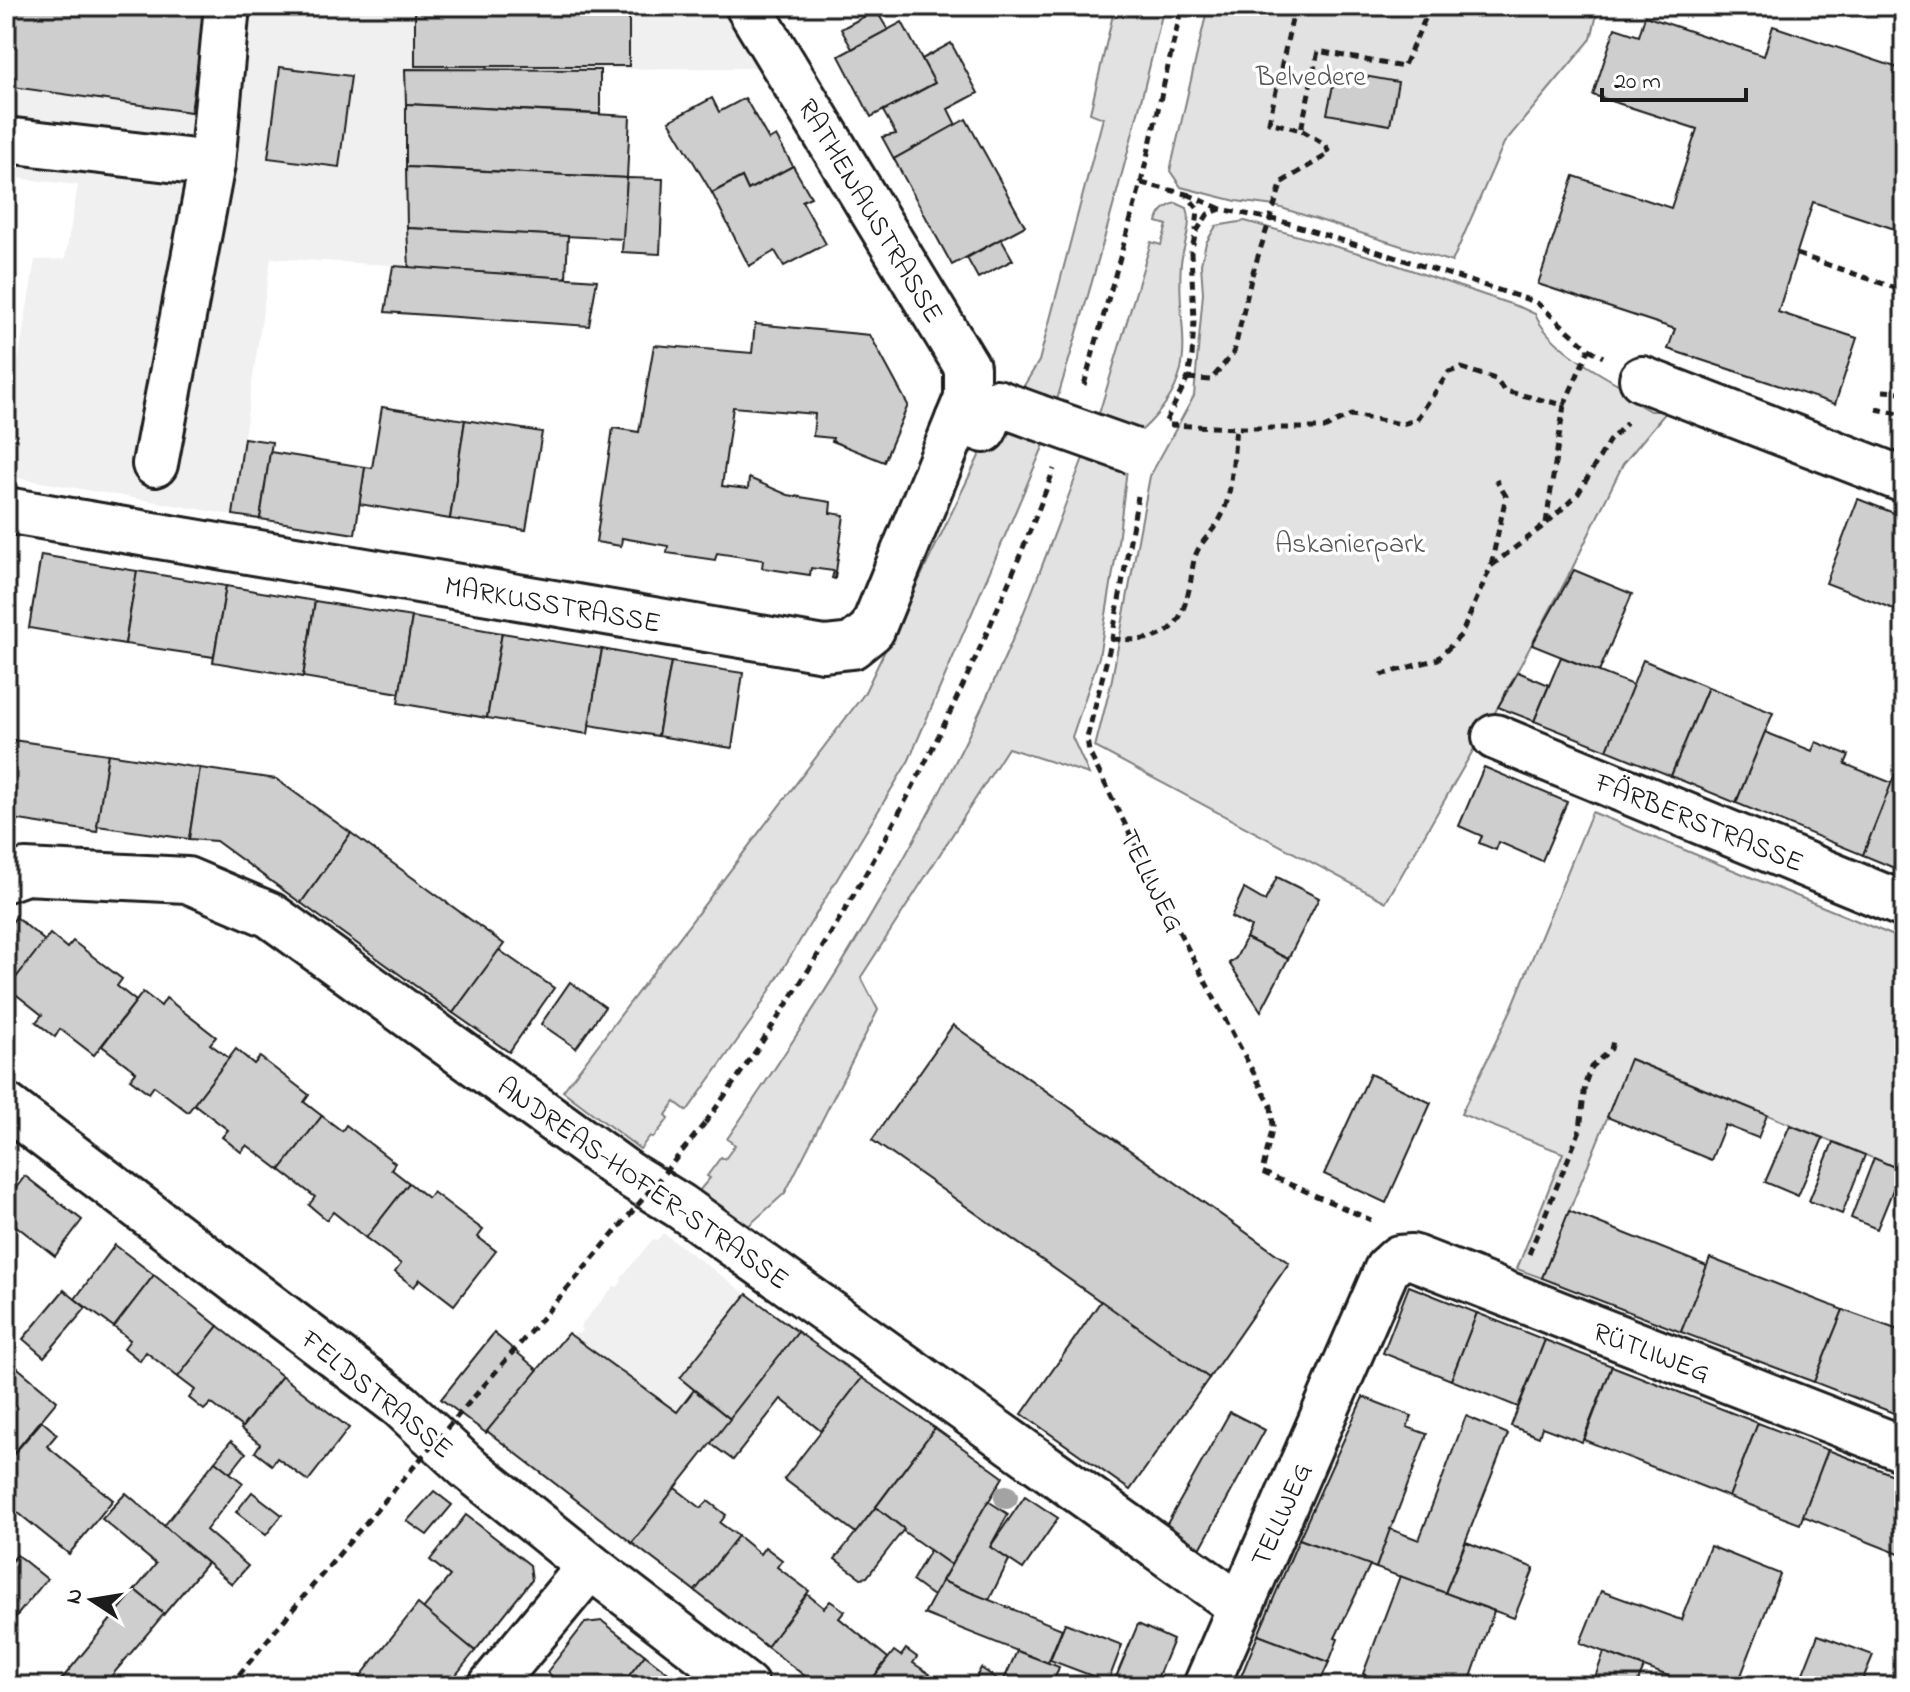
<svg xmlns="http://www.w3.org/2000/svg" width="1910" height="1692" font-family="'Indie Flower',sans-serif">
	<rect width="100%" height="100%" fill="#fff"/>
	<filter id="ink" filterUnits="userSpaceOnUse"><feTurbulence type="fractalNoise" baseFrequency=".0125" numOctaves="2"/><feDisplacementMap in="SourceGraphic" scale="16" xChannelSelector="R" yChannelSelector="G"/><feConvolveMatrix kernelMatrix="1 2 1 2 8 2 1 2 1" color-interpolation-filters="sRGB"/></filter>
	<g filter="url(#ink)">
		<g fill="#f0f0f0">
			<path d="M6 6H719L761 68 406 70V266L271 258 232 515 6 476V434L35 260 65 259 78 185 6 177Z"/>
			<path d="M663 1233 798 1332 632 1543 486 1431 575 1333 579 1334 582 1330 580 1326 614 1286 618 1287 622 1281 621 1278 653 1239 657 1240Z"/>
		</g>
		<g fill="#e2e2e2" stroke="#7f7f7f" stroke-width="2">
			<path d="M1115 6H1164C1133 140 1096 272 1056 403L1022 389 1039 361 1103 118 1090 113Z"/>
			<path d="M1208 6H1599L1591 39 1504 143 1452 262 1275 206 1236 201 1181 187 1170 171Z"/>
			<path d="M1176 203 1187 208C1193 224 1183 246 1181 263 1175 335 1206 370 1142 430L1098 417 1151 242 1161 245 1167 225 1157 222C1159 211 1166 206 1176 203Z"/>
			<path d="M1245 221 1376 258 1522 308 1535 314C1548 347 1605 377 1636 394V403L1650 411H1667L1623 464 1572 569 1498 707 1386 902 1095 747 1111 684 1150 476 1194 396 1203 293 1201 264 1206 243 1216 226Z"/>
			<path d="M993 427 1046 440 909 760 752 1020 687 1111 675 1102 666 1115 669 1118 653 1138 650 1136 640 1149 563 1091 864 694Z"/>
			<path d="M1085 453 1127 469 1118 542 1099 657 1072 737 1089 774 1008 748 861 977 878 1010 785 1193 746 1228 698 1192 710 1178 707 1176 721 1157 725 1159 735 1145 727 1139C838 978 941 809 1017 629 1041 571 1062 512 1085 453Z"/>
			<path d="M1592 812 1904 940V1190L1896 1186 1902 1170 1631 1059 1542 1278 1517 1269 1563 1153 1461 1114 1511 1010Z"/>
		</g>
		<g fill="#cecece" stroke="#1c1c1c" stroke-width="2">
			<path d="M6 6H206L191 112 6 86Z"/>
			<rect x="415" y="6" width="214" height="60"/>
			<path d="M876 10 888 30 852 49 841 29Z"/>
			<path d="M1645 16 1764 56 1773 26 1904 70V232L1813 202 1778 312 1857 338 1835 404 1668 349 1675 329 1538 284 1574 176 1671 208 1697 129 1593 95 1615 28 1639 36Z"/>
			<path d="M902 22 935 83 871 117 839 56Z"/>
			<path d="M951 43 978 93 948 109 956 125 894 159 882 137 896 134 883 111 935 83 922 59Z"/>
			<path d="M280 67 351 76 339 167 268 158Z"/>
			<path d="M405 69 600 70V114L406 104Z"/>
			<path d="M1336 71 1398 82 1390 125 1327 114Z"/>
			<path d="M712 98 719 112 745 98 769 140 776 136 793 166 748 190 742 177 712 193 669 121Z"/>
			<path d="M406 104 630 116 627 178 406 167Z"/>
			<path d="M966 119 1025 226 952 265 894 159Z"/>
			<path d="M793 166 811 197 802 201 826 244 784 266 775 251 749 266 712 193 742 177 748 190Z"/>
			<path d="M406 167 627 178 624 239 407 228Z"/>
			<path d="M627 178 663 179 660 254 622 252Z"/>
			<path d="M407 228 568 236 566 278 409 268Z"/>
			<path d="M1001 239 1013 260 978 278 967 258Z"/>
			<path d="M393 266 597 280 589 326 385 312Z"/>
			<path d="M755 324 870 335 908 405 884 462 832 441 833 438 813 436 815 414 733 407 722 486 748 489 749 478 788 495 831 502 830 513 844 515 835 579 832 578 834 571 811 568 810 575 762 568 763 560 717 553 715 560 667 553 668 546 622 538 621 546 596 542 613 428 639 432 654 345 752 353Z"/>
			<path d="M382 407 465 420 450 519 359 504 365 467 372 468Z"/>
			<path d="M465 420 542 432 526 530 450 519Z"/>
			<path d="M244 438 272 442 260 519 233 515Z"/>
			<path d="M270 452 365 467 355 534 260 519Z"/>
			<path d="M1858 499 1904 517V605L1901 612 1826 583Z"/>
			<path d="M41 555 137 571 125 644 29 628Z"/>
			<path d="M1574 570 1632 594 1599 672 1532 645Z"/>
			<path d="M137 571 226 586 214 657 125 644Z"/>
			<path d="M226 586 315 601 303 677 213 662Z"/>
			<path d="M315 601 412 617 400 693 303 677Z"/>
			<path d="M412 617 502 633 487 718 398 703Z"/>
			<path d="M502 633 602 649 588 734 487 718Z"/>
			<path d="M602 649 671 662 658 736 589 725Z"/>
			<path d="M1561 657 1633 685 1607 750 1534 721Z"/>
			<path d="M1643 660 1708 687 1671 776 1607 750Z"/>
			<path d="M671 662 743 673 732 748 658 736Z"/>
			<path d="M1518 672 1549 685 1534 721 1498 707Z"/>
			<path d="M1708 687 1773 713 1736 803 1671 776Z"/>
			<path d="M1765 732 1812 751 1816 742 1849 755 1845 764 1892 783 1863 855 1736 803Z"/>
			<path d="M13 740 108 754 97 832 6 818V786Z"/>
			<path d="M108 754 200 768 189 839 97 826Z"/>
			<path d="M1484 767 1567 802 1542 861 1499 842 1496 850 1479 843 1482 836 1459 826Z"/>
			<path d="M200 768 276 779 351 833 301 903 216 841 189 839Z"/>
			<path d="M1895 774 1904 778V872L1863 855Z"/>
			<path d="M351 833 504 944 453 1013 301 903Z"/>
			<path d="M1277 877 1319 898 1288 959 1246 938 1251 927 1231 917 1244 889 1265 901Z"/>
			<path d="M16 917 45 941 6 991V930Z"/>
			<path d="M50 934 67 948 73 941 122 979 117 986 136 1001 94 1055 60 1029 55 1037 36 1022 42 1015 8 988Z"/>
			<path d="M1246 938 1288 959 1261 1011 1229 963 1236 958Z"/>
			<path d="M499 950 554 988 509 1052 453 1013Z"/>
			<path d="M570 982 605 1007 576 1048 541 1024Z"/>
			<path d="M143 992 161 1006 166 998 216 1037 210 1044 229 1058 188 1112 154 1086 149 1093 130 1079 136 1072 102 1046Z"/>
			<path d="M953 1025 1289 1263 1209 1378 872 1140Z"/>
			<path d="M236 1049 254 1064 260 1057 309 1095 304 1102 322 1116 280 1170 247 1145 241 1152 222 1137 228 1130 194 1104Z"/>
			<path d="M1630 1059 1767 1115 1758 1138 1725 1125 1711 1160 1607 1117Z"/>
			<path d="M1370 1074 1431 1103 1386 1203 1324 1174Z"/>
			<path d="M322 1116 342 1131 346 1125 395 1163 391 1169 409 1183 366 1238 333 1212 327 1220 309 1205 315 1197 280 1170Z"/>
			<path d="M1790 1125 1823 1138 1798 1196 1765 1182Z"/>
			<path d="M1833 1142 1865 1155 1842 1214 1809 1201Z"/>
			<path d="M1874 1158 1901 1170 1877 1229 1851 1218Z"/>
			<path d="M25 1176 82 1220 55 1256 6 1218V1201Z"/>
			<path d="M409 1183 428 1198 433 1192 483 1230 478 1237 496 1251 454 1305 420 1279 414 1287 395 1272 401 1264 366 1238Z"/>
			<path d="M1569 1211 1707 1266 1681 1332 1542 1278Z"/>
			<path d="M115 1245 154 1275 114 1327 75 1299Z"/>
			<path d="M1710 1258 1843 1310 1814 1382 1681 1332Z"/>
			<path d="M154 1275 218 1326 178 1377 146 1352 140 1361 124 1348 130 1340 114 1327Z"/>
			<path d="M1409 1286 1477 1313 1451 1380 1383 1353Z"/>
			<path d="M64 1290 86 1308 44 1357 23 1339Z"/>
			<path d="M747 1294 798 1332 730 1419 680 1378Z"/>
			<path d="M1101 1301 1209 1378 1130 1490 1022 1414Z"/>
			<path d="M1843 1310 1904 1332V1417L1814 1382Z"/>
			<path d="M1477 1313 1545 1340 1518 1407 1451 1380Z"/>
			<path d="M218 1326 282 1376 242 1427 211 1403 204 1410 189 1398 195 1390 178 1377Z"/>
			<path d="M798 1332 862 1378 821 1431 781 1399 733 1460 710 1443Z"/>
			<path d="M494 1333 539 1371 486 1433 441 1399Z"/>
			<path d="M568 1333 677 1412 694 1390 730 1419 632 1543 487 1431Z"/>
			<path d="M1545 1340 1612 1366 1582 1442 1542 1427 1539 1437 1511 1426Z"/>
			<path d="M6 1358 57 1401 14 1453 6 1446Z"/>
			<path d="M1612 1366 1758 1423 1729 1497 1584 1440Z"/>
			<path d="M282 1376 349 1428 308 1481 277 1458 272 1465 255 1452 260 1444 241 1429Z"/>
			<path d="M862 1378 935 1428 856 1533 784 1479Z"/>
			<path d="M1363 1397 1412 1416 1407 1427 1427 1434 1376 1568 1299 1539Z"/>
			<path d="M1230 1412 1265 1430 1200 1549 1163 1531Z"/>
			<path d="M1466 1416 1508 1434 1445 1593 1376 1568 1390 1529 1419 1540Z"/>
			<path d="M42 1421 57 1434 47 1446 113 1500 69 1554 6 1503V1463Z"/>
			<path d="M1758 1423 1828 1450 1800 1524 1729 1497Z"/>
			<path d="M935 1428 1003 1477 951 1565 903 1531 904 1529 876 1507Z"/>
			<path d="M231 1441 246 1453 230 1473 215 1461Z"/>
			<path d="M1828 1450 1904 1479V1556L1803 1516Z"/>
			<path d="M215 1461 243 1483 206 1530 248 1566 232 1584 164 1526Z"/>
			<path d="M675 1488 701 1508 708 1501 726 1515 720 1523 738 1536 695 1591 632 1543Z"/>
			<path d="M434 1491 452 1505 427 1535 407 1521Z"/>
			<path d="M252 1492 282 1515 266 1535 236 1512Z"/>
			<path d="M126 1493 207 1563 164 1614 135 1590 156 1564 102 1519Z"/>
			<path d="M1025 1496 1058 1518 1023 1569 990 1547Z"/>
			<path d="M988 1501 1008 1514 990 1547 1009 1560 989 1600 942 1581Z"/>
			<path d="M876 1507 904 1529 867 1577 861 1578 835 1559Z"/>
			<path d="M466 1515 530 1565 532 1580 475 1651 422 1610 450 1576 430 1560Z"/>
			<path d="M738 1536 760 1554 765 1547 782 1560 777 1567 809 1591 767 1647 695 1591Z"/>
			<path d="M1299 1539 1370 1565 1335 1638 1338 1639 1329 1662 1258 1635Z"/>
			<path d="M1466 1542 1534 1568 1514 1618 1445 1593Z"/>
			<path d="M1710 1546 1780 1574 1737 1686H1695L1580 1643 1601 1591 1681 1620Z"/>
			<path d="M930 1550 951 1565 933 1596 912 1581Z"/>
			<path d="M17 1555 47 1579 6 1629V1568Z"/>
			<path d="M1400 1576 1494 1611 1468 1686H1394L1363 1674Z"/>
			<path d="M942 1581 1062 1629 1048 1663 924 1614Z"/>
			<path d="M135 1590 164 1614 103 1686H56Z"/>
			<path d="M807 1594 824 1608 830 1601 845 1611 839 1618 888 1658 867 1686H818L767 1647Z"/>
			<path d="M418 1604 475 1651 447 1686H353Z"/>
			<path d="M602 1621 645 1655 621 1686H564L547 1672 585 1623Z"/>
			<path d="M1065 1623 1122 1645 1108 1682 1050 1660Z"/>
			<path d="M1138 1624 1173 1640 1154 1686H1123L1114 1682Z"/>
			<path d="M1258 1635 1329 1662 1318 1686H1237Z"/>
			<path d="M1818 1635 1873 1655 1860 1686H1798Z"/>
			<path d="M1904 1647V1686H1888Z"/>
			<path d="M906 1649 917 1657 913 1663 948 1686H867L894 1651 901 1656Z"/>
			<path d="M1017 1651 1059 1667 1052 1686H1001Z"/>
			<path d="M1604 1652 1644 1667 1636 1686H1592Z"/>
			<path d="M645 1655 685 1686H621Z"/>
			<path d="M981 1668 1003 1683 1001 1686H971Z"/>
			<path d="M1371 1677 1394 1686H1368Z"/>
		</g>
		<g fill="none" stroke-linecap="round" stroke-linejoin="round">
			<defs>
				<g id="minor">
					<path d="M6 140 212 164"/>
					<path d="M1642 379 1904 480"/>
					<path d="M958 420 984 430 996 402 1037 417"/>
					<path d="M155 464 212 164 227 6"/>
					<path d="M6 510 824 649 852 646 872 630 967 398V367L748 6"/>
					<path d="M1495 737 1904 905"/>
					<path d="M6 879 25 872 187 880 270 915 628 1174 680 1206 1240 1606"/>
					<path d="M6 1106 400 1405 466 1466 590 1566 746 1686"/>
					<path d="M491 1686 590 1566"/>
					<path d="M1206 1686 1387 1269 1399 1258 1412 1257 1904 1449"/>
				</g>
			</defs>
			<use href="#minor" stroke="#1c1c1c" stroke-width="50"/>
			<g stroke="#1c1c1c" stroke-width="5" stroke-dasharray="8 6" stroke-linecap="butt">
				<path d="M1295 6 1269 122 1301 130 1318 51 1403 67 1431 6"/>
				<path d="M1282 182 1329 154 1326 145 1301 130"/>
				<path d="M1141 183 1186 194 1198 209 1196 231"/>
				<path d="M1187 194 1221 209"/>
				<path d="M1797 254 1904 291"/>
				<path d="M1188 378 1211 380 1234 352 1252 275"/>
				<path d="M1084 385 1141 183 1182 6"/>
				<path d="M1883 391 1904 392"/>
				<path d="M1876 409 1904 415"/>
				<path d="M1166 421 1188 378 1192 356 1194 321 1191 252 1196 232 1208 214 1221 209 1281 221 1536 302 1589 349 1603 357"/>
				<path d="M1169 425 1236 428H1324L1351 415 1402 424 1416 420 1449 372 1462 368 1495 379 1505 391 1564 405 1589 349"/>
				<path d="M1138 496 1112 639 1087 738 1089 752 1175 924 1271 1106 1273 1126 1262 1172 1371 1220"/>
				<path d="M1546 523 1564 405"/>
				<path d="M1491 565 1506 496 1496 480"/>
				<path d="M1112 639C1162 642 1179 637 1190 585 1192 575 1192 564 1196 554 1201 541 1213 532 1220 519 1233 497 1233 454 1236 428"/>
				<path d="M1381 675 1438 659 1461 635 1491 566 1546 524 1578 494 1609 441 1627 423"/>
				<path d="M705 1123C851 924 967 700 1054 469"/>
				<path d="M1529 1254 1580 1130 1585 1084 1591 1067 1611 1049 1614 1037"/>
			</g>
			<use href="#minor" stroke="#fff" stroke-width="44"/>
			<defs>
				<path id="minor-bridge" d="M1037 417 1133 451"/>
			</defs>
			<use href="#minor-bridge" stroke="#1c1c1c" stroke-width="50" stroke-linecap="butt"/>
			<g stroke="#1c1c1c" stroke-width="5" stroke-dasharray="8 6" stroke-linecap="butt">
				<path d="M1252 275 1282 182"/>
				<path d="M230 1686C384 1495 551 1314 705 1123"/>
			</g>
			<use href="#minor-bridge" stroke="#fff" stroke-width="44"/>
		</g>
		<circle fill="#a3a3a3" cx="1006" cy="1497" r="12"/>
	</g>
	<g text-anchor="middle" stroke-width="7" stroke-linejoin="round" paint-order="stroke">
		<g font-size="28" fill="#575757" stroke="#fff">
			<text x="1311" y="85">Belvedere</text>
			<text x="1350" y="552">Askanierpark</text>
		</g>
		<g font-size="28" fill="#1c1c1c" stroke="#fff">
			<text transform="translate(872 210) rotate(59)" y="10">RATHENAUSTRASSE</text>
			<text transform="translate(553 603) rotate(10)" y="10">MARKUSSTRASSE</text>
			<text transform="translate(1700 821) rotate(22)" y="10">FÄRBERSTRASSE</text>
			<text transform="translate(1153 880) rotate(63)" y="10">TELLWEG</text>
			<text transform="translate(644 1182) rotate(35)" y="10">ANDREAS-HOFER-STRASSE</text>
			<text transform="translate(1652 1351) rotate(21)" y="10">RÜTLIWEG</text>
			<text transform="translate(378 1393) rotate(39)" y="10">FELDSTRASSE</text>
			<text transform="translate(1280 1514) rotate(-66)" y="10">TELLWEG</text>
		</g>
	</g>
	<rect width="1910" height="1692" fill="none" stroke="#fff" stroke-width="32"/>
	<rect x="16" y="16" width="1878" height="1660" fill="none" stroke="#1c1c1c" stroke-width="3" filter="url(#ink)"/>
	<g transform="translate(92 1600) rotate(282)" stroke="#ffffff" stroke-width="6" paint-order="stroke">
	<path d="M0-6L14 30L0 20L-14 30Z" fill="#1c1c1c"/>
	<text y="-12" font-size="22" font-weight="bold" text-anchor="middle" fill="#1c1c1c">N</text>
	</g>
	<path d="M1602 88v12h144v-12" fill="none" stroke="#1c1c1c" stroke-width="4"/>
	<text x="1614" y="88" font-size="24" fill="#1c1c1c" stroke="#ffffff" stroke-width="6" paint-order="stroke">20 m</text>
</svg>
